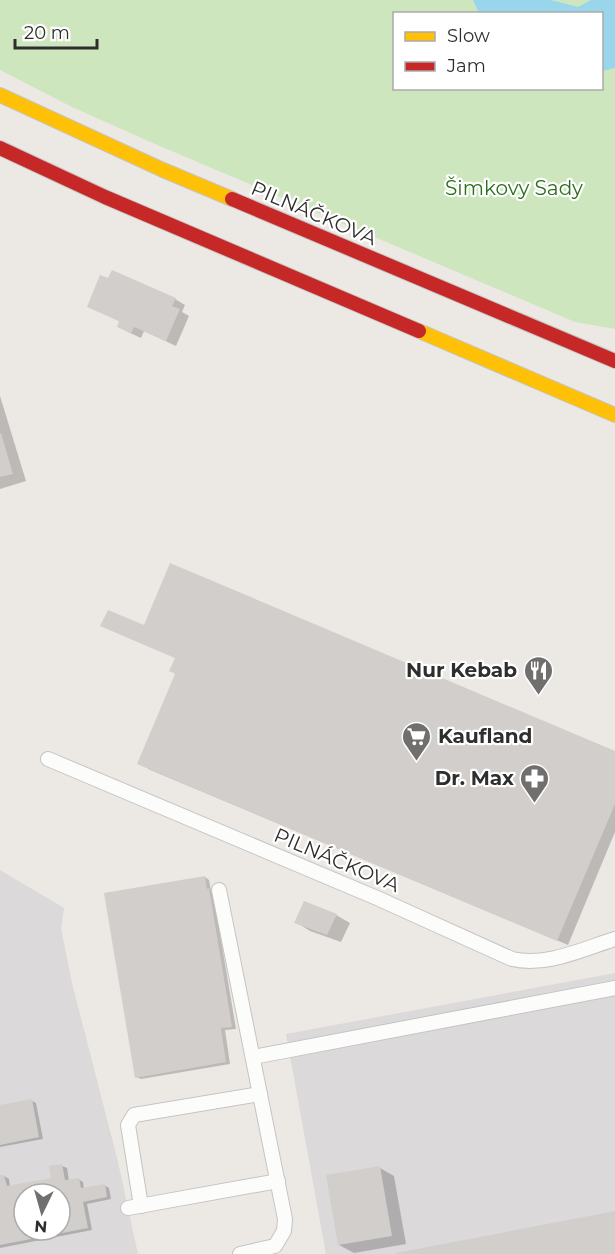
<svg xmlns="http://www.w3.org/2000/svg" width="615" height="1254" font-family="Montserrat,sans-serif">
	<rect width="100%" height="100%" fill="#ece8e4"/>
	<g fill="#dcd9db" fill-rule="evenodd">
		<path d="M0 870 64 908 61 929 72 983 118 1162 138 1254H0ZM24 1194H60V1230H24Z"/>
		<path d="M615 973V1254H326L286 1034Z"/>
	</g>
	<path fill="#cee6be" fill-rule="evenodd" d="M0 0H615V329L575 322 155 144 72 107 0 70ZM394 14H602V88H394Z"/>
	<path fill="#99d6ec" d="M473 0H551L578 7 591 0H615V68L602 71V14L479 13Z"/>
	<g fill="#0003" fill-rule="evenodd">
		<path d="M175 299 185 305 182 312 189 316 176 346 144 331 141 338 128 332 119 327 121 322 89 307Z"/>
		<path d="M0 396 26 481 0 489Z"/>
		<path d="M102 626 145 627 615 752V832L568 945 148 769 176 674V658Z"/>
		<path d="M205 877 209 880 211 891 213 892 236 1029 225 1030 230 1064 141 1079 136 1077Z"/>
		<path d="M336 915 350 923 341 942 310 931 296 922Z"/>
		<path d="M32 1101 36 1103 43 1139 0 1147V1106Z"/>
		<path d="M62 1166 67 1168 69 1181 78 1179 83 1182 84 1189 104 1185 109 1188 111 1199 87 1204 92 1230 0 1248V1177L4 1176 9 1179 10 1187 53 1179ZM24 1194H60V1230H24Z"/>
		<path d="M380 1168 394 1176 406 1244 354 1253 339 1245Z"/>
	</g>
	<g fill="#d1cecb" fill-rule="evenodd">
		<path d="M112 270 176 298 172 306 180 309 166 341 134 327 131 333 117 327 119 321 87 307 100 275 108 278Z"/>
		<path d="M1 433 13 474 0 477V434Z"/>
		<path d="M170 563 615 751V804L557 941 137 764 175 674 169 671 175 658 100 626 108 610 144 625Z"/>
		<path d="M205 876 207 889 209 888 232 1027 221 1028 226 1062 135 1078 104 893Z"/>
		<path d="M304 901 337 914 327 935 294 923Z"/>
		<path d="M32 1099 39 1137 0 1145V1105Z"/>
		<path d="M62 1164 65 1180 79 1178 81 1188 105 1184 107 1197 83 1202 88 1228 0 1245V1175H4L7 1186 51 1178 49 1166ZM24 1194H60V1230H24Z"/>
		<path d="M380 1166 392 1236 338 1245 326 1175Z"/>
		<path d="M615 1211V1254H396V1253Z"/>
	</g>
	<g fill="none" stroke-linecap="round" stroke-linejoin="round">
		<defs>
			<g id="lane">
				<path d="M48 759 377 898 512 959C546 967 583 949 615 939"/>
				<path d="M219 890 285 1219 284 1231 275 1246 240 1254"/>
				<path d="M253 1057 615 988"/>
				<path d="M141 1206 128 1125 134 1115 260 1094"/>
				<path d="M128 1208 278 1181"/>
			</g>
			<g id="slow">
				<path d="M0 95 163 170 232 199"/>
				<path d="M419 331 615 415"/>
			</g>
			<g id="jam">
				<path d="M0 148 105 197 419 331"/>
				<path d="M232 199 615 361"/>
			</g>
		</defs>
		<use href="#lane" stroke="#c5c4c5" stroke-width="16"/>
		<use href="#slow" stroke="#c6c5c4" stroke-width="16"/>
		<use href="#jam" stroke="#c6c5c4" stroke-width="16"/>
		<use href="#lane" stroke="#fcfcfb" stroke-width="14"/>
		<use href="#slow" stroke="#ffc107" stroke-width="14"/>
		<use href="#jam" stroke="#c62828" stroke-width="14"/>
	</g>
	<defs>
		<symbol id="restaurant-pin" viewBox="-11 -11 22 30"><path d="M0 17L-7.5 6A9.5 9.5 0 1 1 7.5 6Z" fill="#706f6e" stroke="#fff"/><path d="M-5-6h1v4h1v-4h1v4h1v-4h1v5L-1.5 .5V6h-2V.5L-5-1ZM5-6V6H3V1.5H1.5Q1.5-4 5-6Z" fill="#fff"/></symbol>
		<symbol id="supermarket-pin" viewBox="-11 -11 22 30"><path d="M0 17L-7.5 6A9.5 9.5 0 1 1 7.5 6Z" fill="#706f6e" stroke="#fff"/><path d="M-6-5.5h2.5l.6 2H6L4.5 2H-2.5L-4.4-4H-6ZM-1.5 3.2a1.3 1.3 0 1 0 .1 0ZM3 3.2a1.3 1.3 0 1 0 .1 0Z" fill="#fff"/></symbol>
		<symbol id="pharmacy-pin" viewBox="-11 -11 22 30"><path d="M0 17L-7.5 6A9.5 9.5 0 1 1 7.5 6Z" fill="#706f6e" stroke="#fff"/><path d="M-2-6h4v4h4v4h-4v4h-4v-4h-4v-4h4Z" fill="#fff"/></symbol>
	</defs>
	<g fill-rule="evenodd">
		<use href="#restaurant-pin" x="522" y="654" width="33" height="45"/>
		<use href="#supermarket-pin" x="400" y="720" width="33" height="45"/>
		<use href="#pharmacy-pin" x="518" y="762" width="33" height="45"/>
	</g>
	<g text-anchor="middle" stroke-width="4.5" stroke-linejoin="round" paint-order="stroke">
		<g font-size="20" fill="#2c6e1b" stroke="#fff">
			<text x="514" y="195">Šimkovy Sady</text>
		</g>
		<g font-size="20" fill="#2e2e2e" stroke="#fff">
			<text transform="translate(314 213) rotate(23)" y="7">PILNÁČKOVA</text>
			<text transform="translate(337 860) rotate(23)" y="7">PILNÁČKOVA</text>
		</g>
		<g font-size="20" font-weight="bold" fill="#2e2e2e" stroke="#fff" text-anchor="end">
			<text x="517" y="677">Nur Kebab</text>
			<text x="438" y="743" text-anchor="start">Kaufland</text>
			<text x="514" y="785">Dr. Max</text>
		</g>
	</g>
	<rect x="393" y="12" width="210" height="78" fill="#ffffff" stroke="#ababab" stroke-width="1.5"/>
	<rect x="405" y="32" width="30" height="9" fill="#ffc107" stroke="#ababab" stroke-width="1.5"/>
	<text x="447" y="42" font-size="18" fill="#2e2e2e">Slow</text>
	<rect x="405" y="62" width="30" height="9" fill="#c62828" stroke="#ababab" stroke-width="1.5"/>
	<text x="447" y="72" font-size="18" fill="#2e2e2e">Jam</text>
	<g transform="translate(42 1212) rotate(185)"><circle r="28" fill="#ffffff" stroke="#ababab" stroke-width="1.5"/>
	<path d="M0-4.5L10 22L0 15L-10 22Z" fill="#706f6e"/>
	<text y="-9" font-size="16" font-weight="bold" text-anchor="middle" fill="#2e2e2e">N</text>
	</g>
	<path d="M15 39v9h82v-9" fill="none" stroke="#2e2e2e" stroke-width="3"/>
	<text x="24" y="39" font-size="18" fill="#2e2e2e" stroke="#ffffff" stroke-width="4.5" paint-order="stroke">20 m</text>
</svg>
